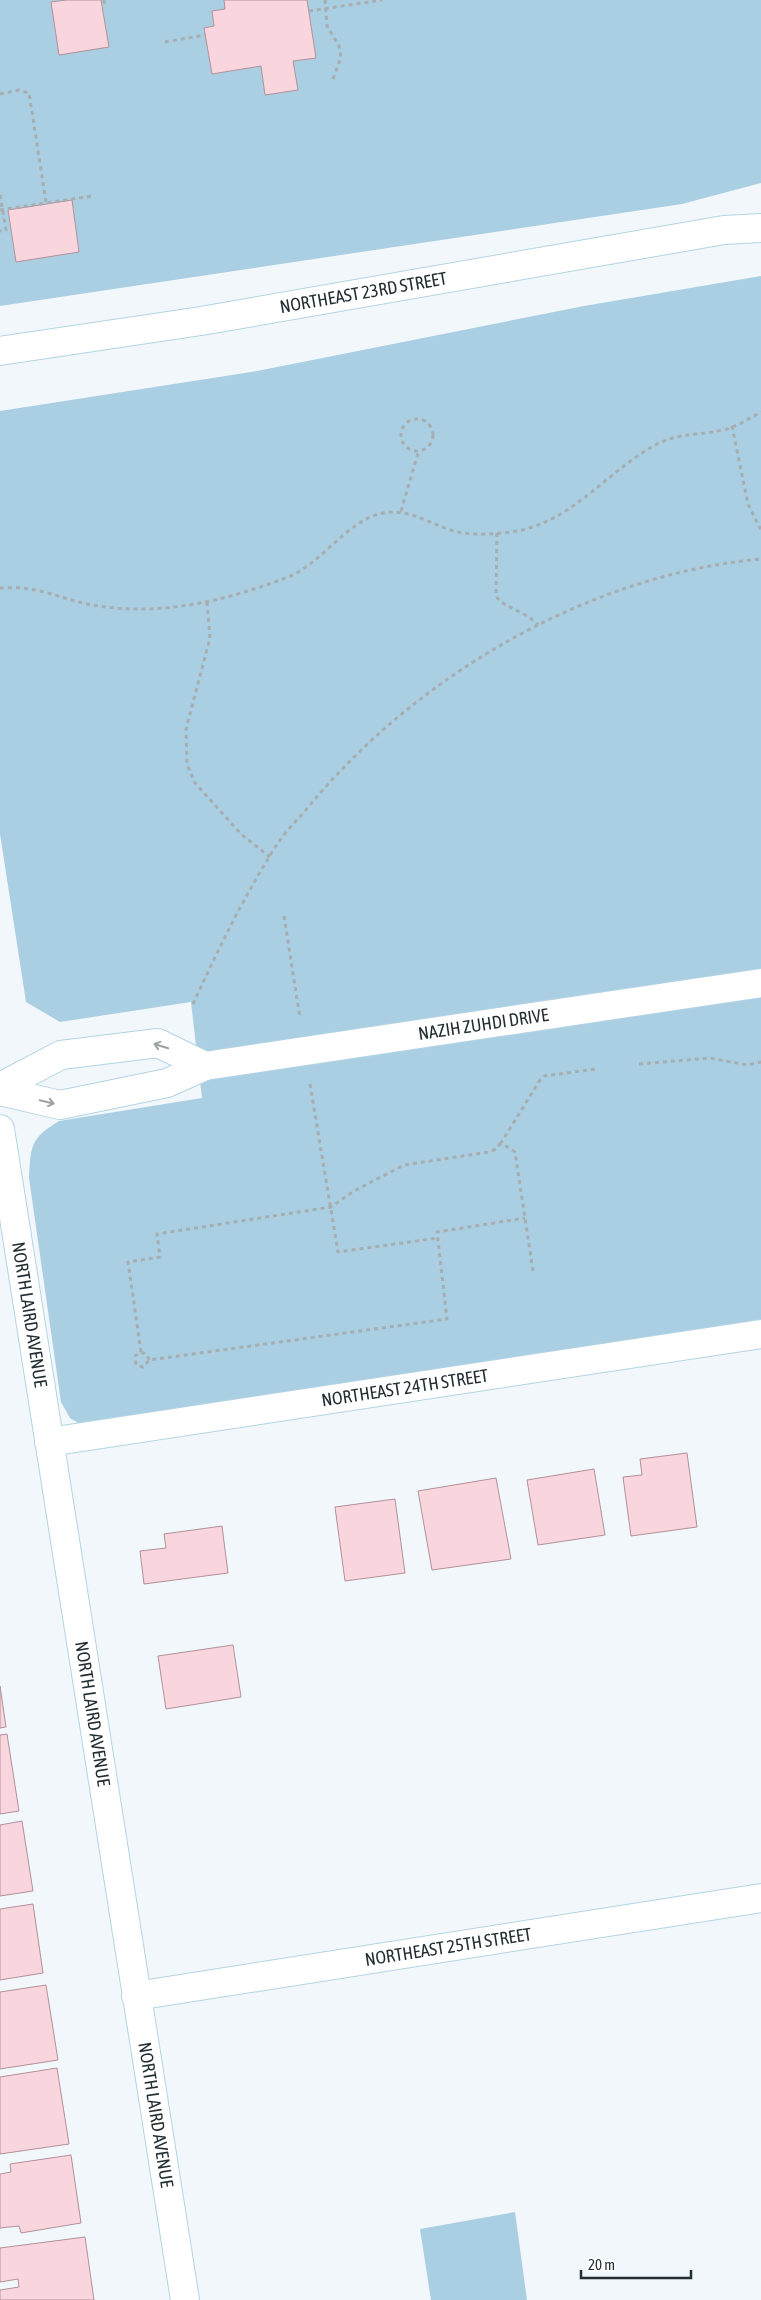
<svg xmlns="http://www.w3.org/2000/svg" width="761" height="2300" font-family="'Asap Condensed',sans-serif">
	<rect width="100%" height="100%" fill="#f1f7fb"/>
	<g fill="#abcfe2">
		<path d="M0 0H761V183L682 204 0 306Z"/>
		<path d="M761 276V1323L82 1425 70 1418 61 1402 29 1178C31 1145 30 1139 59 1121L202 1098 191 1002 60 1022 26 1002 0 834V411L257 371 584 306Z"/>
		<path d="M515 2212 527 2300H431L420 2229Z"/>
	</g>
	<g fill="#f9d6dd" stroke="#b29198">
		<path d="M66 0H101L109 47 59 55 51 2Z"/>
		<path d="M224 0H307L316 58 293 61 298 90 265 95 261 66 212 74 204 28 214 26 212 11 225 9Z"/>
		<path d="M72 200 79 252 16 262 8 210Z"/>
		<path d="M687 1453 697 1527 631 1536 623 1477 642 1475 640 1459Z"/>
		<path d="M594 1469 605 1535 538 1545 527 1480Z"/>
		<path d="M496 1478 511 1559 432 1570 418 1491Z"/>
		<path d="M395 1499 405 1573 345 1581 335 1507Z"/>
		<path d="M222 1526 228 1573 144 1584 140 1551 166 1548 164 1534Z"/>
		<path d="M233 1645 241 1697 166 1709 158 1656Z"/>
		<path d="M0 1686 6 1727 0 1728Z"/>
		<path d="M7 1734 19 1811 0 1814V1735Z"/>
		<path d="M22 1821 33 1891 0 1896V1825Z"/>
		<path d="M33 1904 43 1973 0 1980V1909Z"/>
		<path d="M46 1985 58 2060 0 2069V1992Z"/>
		<path d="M57 2068 69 2144 0 2154V2077Z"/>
		<path d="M71 2155 81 2223 21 2233 19 2226 0 2228V2174L11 2172 10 2164Z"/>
		<path d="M85 2237 94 2300H0V2290L19 2287 18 2279 0 2282V2248Z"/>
	</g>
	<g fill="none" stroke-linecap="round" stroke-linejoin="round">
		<defs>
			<g id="minor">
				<path d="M0 1087 61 1055 158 1043 205 1066"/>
				<path id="s1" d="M0 1091 60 1105 167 1083 205 1066 761 983"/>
				<path id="s2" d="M0 1129 185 2300"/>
				<path id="s3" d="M49 1442 761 1334"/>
				<path id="s4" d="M136 1996 761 1898"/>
			</g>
			<g id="major">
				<path id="s5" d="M0 351 201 321 724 230 761 228"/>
			</g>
		</defs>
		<use href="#minor" stroke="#b4d4e4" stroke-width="30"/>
		<use href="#major" stroke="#b4d4e4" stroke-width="30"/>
		<g stroke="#a6aeb2" stroke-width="3" stroke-dasharray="4 4" stroke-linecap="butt">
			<path d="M104 0 105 8"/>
			<path d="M325 0 327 26 339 46 341 57 333 79"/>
			<path d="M309 11 382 0"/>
			<path d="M165 42 205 35"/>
			<path d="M0 94 19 90 29 93 46 202"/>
			<path d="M0 195 6 230 0 231"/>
			<path d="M0 210 92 196"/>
			<circle cx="417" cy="435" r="16"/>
			<path d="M732 426 748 504 761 530"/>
			<path d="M401 511 419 450"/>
			<path d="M497 533 496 596C504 609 525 610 538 625"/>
			<path d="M0 588C9 588 20 587 29 589 51 592 72 602 93 605 160 617 225 601 288 577 323 563 347 520 383 513 410 508 429 524 454 531 472 536 492 534 511 532 572 524 608 469 659 443 680 433 701 435 724 430 737 426 749 419 761 412"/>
			<path d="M207 602 210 638 186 729 187 764 195 783 241 834 270 857"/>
			<path d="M284 916 300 1018"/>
			<path d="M193 1004C218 950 244 896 276 846 287 829 303 814 315 799 424 671 593 574 761 559"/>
			<path d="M639 1064 710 1058 747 1065 761 1062"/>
			<path d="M310 1084 338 1252 438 1238"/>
			<path d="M533 1271 515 1152 501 1143 540 1080 544 1076 596 1069"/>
			<path d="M141 1352 128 1262 160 1257 157 1234 331 1207 354 1191 404 1165 489 1152 496 1149 501 1143"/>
			<path d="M149 1360 147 1355 141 1352 135 1356 136 1365 143 1367 149 1360 447 1319 437 1232 525 1218"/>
		</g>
		<use href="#minor" stroke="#fff" stroke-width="28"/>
		<use href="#major" stroke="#fff" stroke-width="28"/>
	</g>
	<defs><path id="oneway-shaft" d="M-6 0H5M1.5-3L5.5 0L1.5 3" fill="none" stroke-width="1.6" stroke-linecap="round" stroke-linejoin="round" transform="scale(1.25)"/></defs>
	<g stroke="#9ca1a4">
		<use href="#oneway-shaft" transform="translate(161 1046) rotate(-163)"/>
		<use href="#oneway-shaft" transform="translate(47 1102) rotate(13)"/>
	</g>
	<g text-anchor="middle" stroke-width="4" stroke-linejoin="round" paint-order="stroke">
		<g font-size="18" fill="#222e34" stroke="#fff">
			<text dy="6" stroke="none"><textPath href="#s5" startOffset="368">NORTHEAST 23RD STREET</textPath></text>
			<text dy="6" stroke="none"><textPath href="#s1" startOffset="494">NAZIH ZUHDI DRIVE</textPath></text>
			<text dy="6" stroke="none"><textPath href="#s2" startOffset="188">NORTH LAIRD AVENUE</textPath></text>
			<text dy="6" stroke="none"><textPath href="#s3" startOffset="360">NORTHEAST 24TH STREET</textPath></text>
			<text dy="6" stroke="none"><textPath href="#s2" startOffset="592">NORTH LAIRD AVENUE</textPath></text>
			<text dy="6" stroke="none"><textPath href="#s4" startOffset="316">NORTHEAST 25TH STREET</textPath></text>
			<text dy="6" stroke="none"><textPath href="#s2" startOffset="998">NORTH LAIRD AVENUE</textPath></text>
		</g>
	</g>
	<path d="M581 2270v8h110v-8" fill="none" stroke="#222e34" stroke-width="2.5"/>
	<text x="588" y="2270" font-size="15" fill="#222e34" stroke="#ffffff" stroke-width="4" paint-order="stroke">20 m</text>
</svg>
